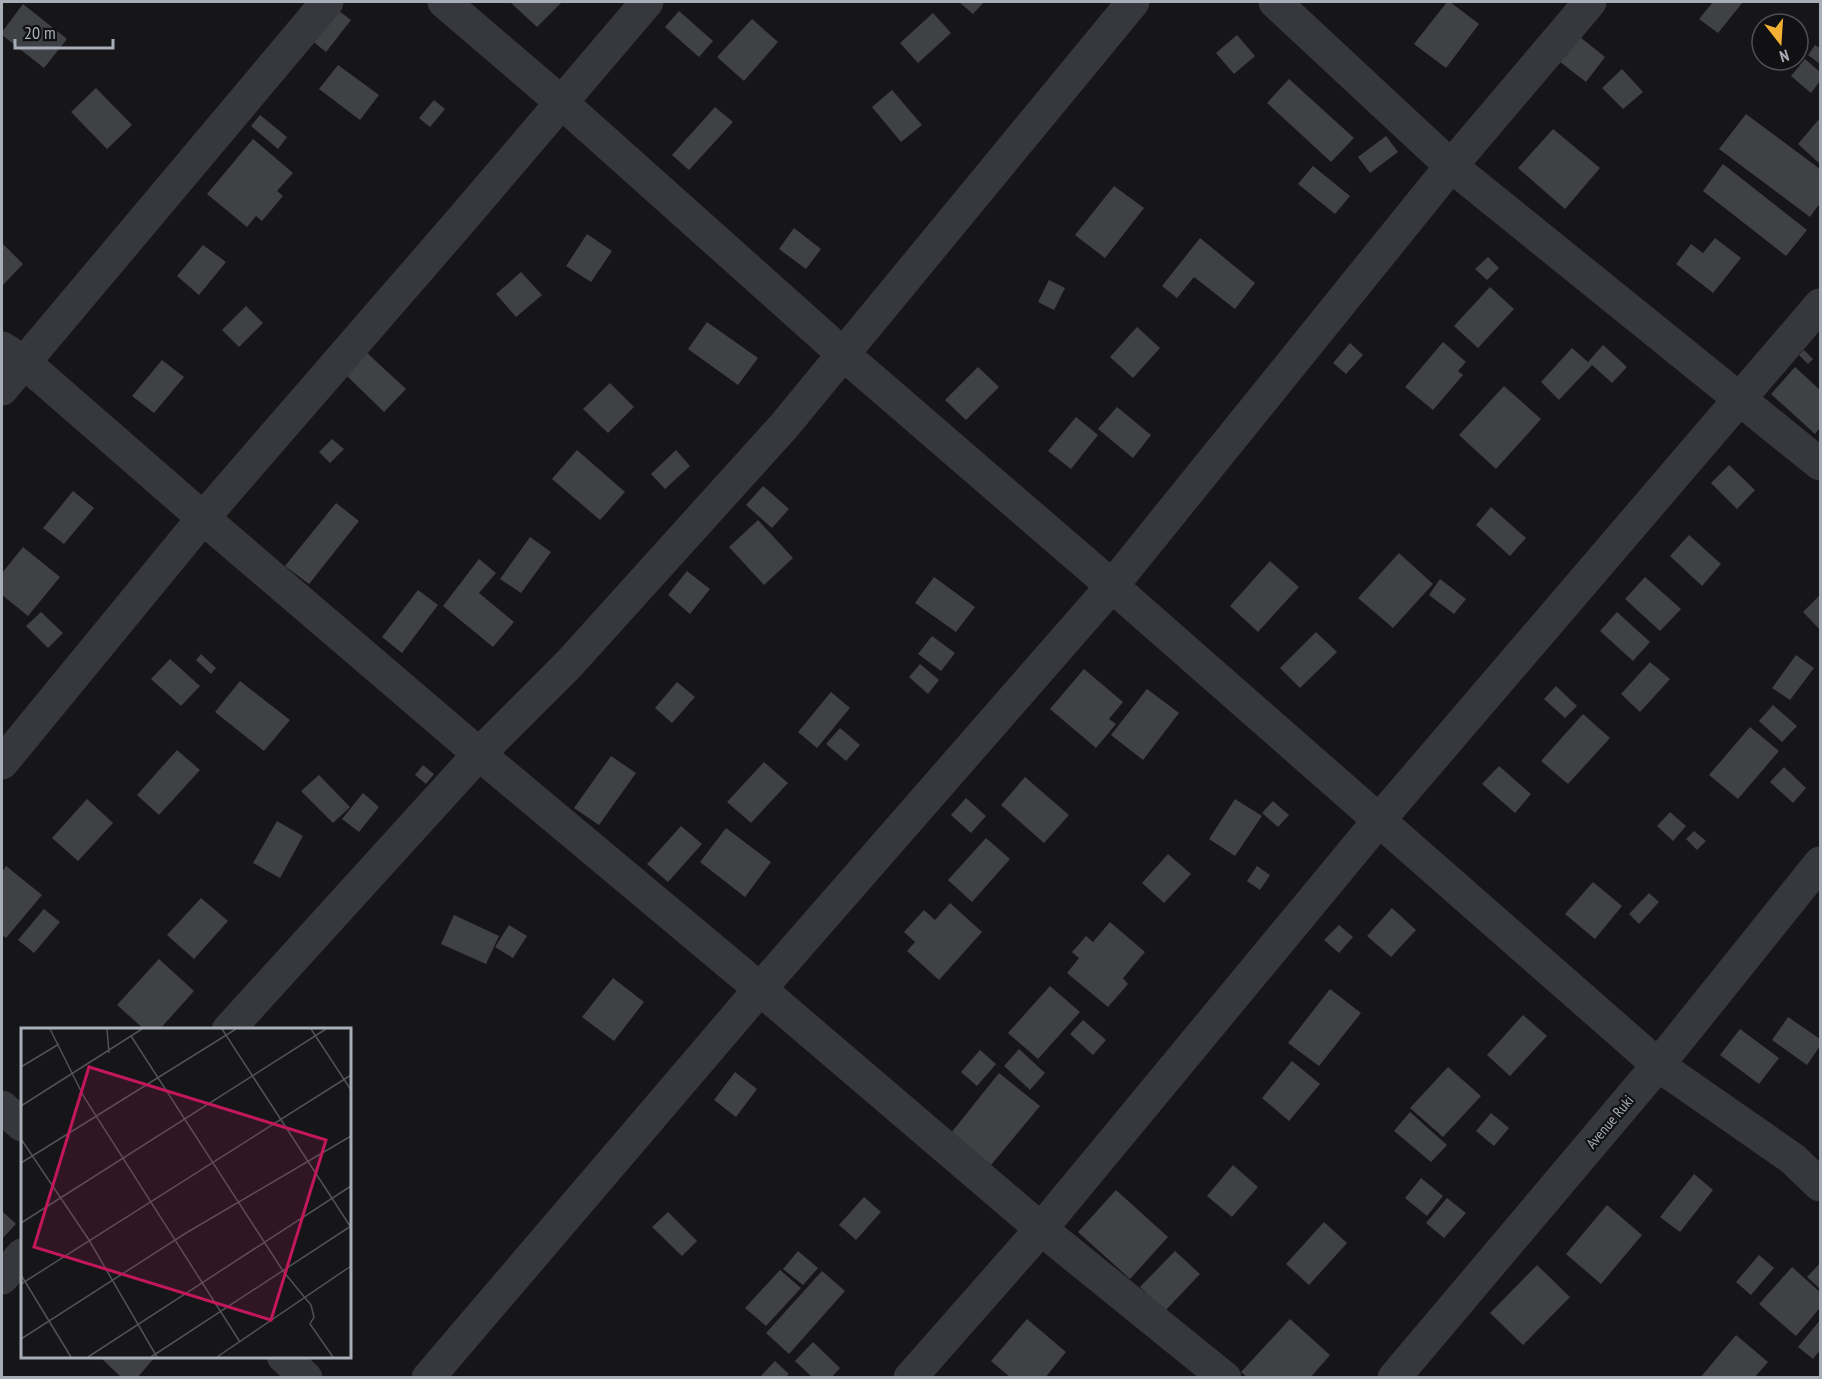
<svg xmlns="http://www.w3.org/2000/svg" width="1822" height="1379" font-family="'PT Sans Narrow',sans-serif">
	<rect width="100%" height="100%" fill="#161618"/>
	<g fill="#404145">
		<path d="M510 2H562L537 27Z"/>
		<path d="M959 2H984L973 14Z"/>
		<path d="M1447 2H1450L1479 24 1446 68 1414 44Z"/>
		<path d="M1713 2H1743L1718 33 1699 19Z"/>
		<path d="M23 4 67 39 44 68 2 35V32Z"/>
		<path d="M335 8 351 20 326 52 310 39Z"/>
		<path d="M679 11 713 41 699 57 665 27Z"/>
		<path d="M933 13 951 33 918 63 900 43Z"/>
		<path d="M752 19 778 42 744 81 717 57Z"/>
		<path d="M1575 33 1605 57 1586 82 1555 58Z"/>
		<path d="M1237 35 1255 56 1234 74 1216 53Z"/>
		<path d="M1815 45 1820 48V64L1808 55Z"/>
		<path d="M1805 59 1820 72V81L1811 93 1791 76Z"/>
		<path d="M338 65 379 95 360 120 319 89Z"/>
		<path d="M1622 69 1643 92 1623 109 1602 88Z"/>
		<path d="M1289 79 1354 138 1331 162 1267 103Z"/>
		<path d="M96 88 132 125 107 149 71 112Z"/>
		<path d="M892 90 922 125 901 142 872 107Z"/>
		<path d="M434 100 445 109 430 127 419 118Z"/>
		<path d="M715 107 733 122 689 170 672 155Z"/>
		<path d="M1746 114 1820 169V203L1810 217 1719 149Z"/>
		<path d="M260 115 287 137 278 149 251 126Z"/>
		<path d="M1820 118V164L1798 144Z"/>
		<path d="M1553 129 1600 168 1565 209 1518 168Z"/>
		<path d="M1386 136 1398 152 1370 173 1358 157Z"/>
		<path d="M253 139 293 173 277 191 283 196 262 221 256 216 247 227 207 194Z"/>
		<path d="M1723 164 1807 230 1786 256 1703 191Z"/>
		<path d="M1313 166 1350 196 1335 214 1298 184Z"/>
		<path d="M1114 186 1144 208 1105 258 1075 235Z"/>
		<path d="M794 228 821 249 806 269 779 249Z"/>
		<path d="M587 234 612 251 591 282 566 266Z"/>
		<path d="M1200 238 1255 283 1235 309 1194 277 1177 298 1162 286Z"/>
		<path d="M1715 238 1741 258 1713 293 1676 264 1691 244 1703 253Z"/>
		<path d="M2 243 23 264 2 286Z"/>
		<path d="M203 245 226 262 199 295 177 276Z"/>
		<path d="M1488 257 1499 268 1487 280 1475 269Z"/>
		<path d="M521 272 542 295 516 317 496 294Z"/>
		<path d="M1049 280 1065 288 1054 310 1038 302Z"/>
		<path d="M1490 287 1514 309 1478 348 1454 326Z"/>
		<path d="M246 306 263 323 239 347 222 330Z"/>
		<path d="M707 322 758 358 738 385 688 349Z"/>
		<path d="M1137 327 1160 348 1133 378 1110 357Z"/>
		<path d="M1443 342 1466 362 1458 371 1463 375 1433 410 1405 387Z"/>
		<path d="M1350 343 1363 355 1346 374 1333 363Z"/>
		<path d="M1603 345 1627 367 1612 383 1592 365 1559 400 1541 382 1572 348 1588 362Z"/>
		<path d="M1804 350 1813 359 1808 364 1799 355Z"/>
		<path d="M365 351 406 389 384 412 344 373Z"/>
		<path d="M162 360 184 377 154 413 132 396Z"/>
		<path d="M978 367 999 387 966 420 945 400Z"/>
		<path d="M1795 367 1820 390V428L1815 434 1771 394Z"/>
		<path d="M610 383 634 407 608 433 583 409Z"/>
		<path d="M1504 386 1541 419 1496 469 1459 435Z"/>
		<path d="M1117 407 1151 435 1133 458 1098 429Z"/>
		<path d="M1076 417 1098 435 1071 469 1048 451Z"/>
		<path d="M332 439 344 449 330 463 319 452Z"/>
		<path d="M577 450 625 492 600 520 552 479Z"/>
		<path d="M676 450 690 466 665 489 651 474Z"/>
		<path d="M1729 465 1755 490 1737 509 1711 483Z"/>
		<path d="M763 486 789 509 772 528 746 505Z"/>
		<path d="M73 491 94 508 64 544 43 528Z"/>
		<path d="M336 503 359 521 309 584 285 566Z"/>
		<path d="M1491 507 1526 538 1510 556 1476 525Z"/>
		<path d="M758 520 793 558 764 585 729 547Z"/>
		<path d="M1689 535 1721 564 1702 586 1670 556Z"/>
		<path d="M530 537 551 552 521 593 500 579Z"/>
		<path d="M23 547 60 577 28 616 2 595V573Z"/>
		<path d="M1399 553 1433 584 1393 628 1358 598Z"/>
		<path d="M479 559 496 573 479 593 514 622 493 647 443 606Z"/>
		<path d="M1270 561 1299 587 1258 632 1230 606Z"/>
		<path d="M687 571 710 589 690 614 668 595Z"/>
		<path d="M934 577 975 607 956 632 915 603Z"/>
		<path d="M1645 577 1681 609 1660 631 1625 599Z"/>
		<path d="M1440 579 1466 599 1454 614 1429 595Z"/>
		<path d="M418 590 438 605 402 653 382 637Z"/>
		<path d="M1820 595V630L1803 612Z"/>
		<path d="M41 612 63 633 48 648 26 626Z"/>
		<path d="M1617 612 1650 642 1633 661 1600 631Z"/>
		<path d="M1316 632 1337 652 1300 688 1280 668Z"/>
		<path d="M932 636 955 653 941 671 918 654Z"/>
		<path d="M201 654 216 668 211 674 196 660Z"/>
		<path d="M1796 655 1814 668 1790 700 1772 688Z"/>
		<path d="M170 659 200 686 181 706 151 679Z"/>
		<path d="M1650 662 1670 679 1640 712 1621 694Z"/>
		<path d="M920 664 939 680 928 694 909 677Z"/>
		<path d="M1084 669 1123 702 1109 719 1116 724 1096 748 1050 709Z"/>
		<path d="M240 681 290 720 264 751 215 712Z"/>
		<path d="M677 682 695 697 672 723 655 708Z"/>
		<path d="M1556 686 1577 706 1565 718 1544 699Z"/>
		<path d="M1147 689 1179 713 1143 760 1111 735Z"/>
		<path d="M831 692 850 708 817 748 798 732Z"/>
		<path d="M1773 705 1797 726 1782 742 1759 721Z"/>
		<path d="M1583 714 1610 738 1568 784 1541 761Z"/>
		<path d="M1750 727 1779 751 1738 799 1709 775Z"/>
		<path d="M840 728 860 745 846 761 826 744Z"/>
		<path d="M177 750 200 770 159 815 137 795Z"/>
		<path d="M611 756 636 773 599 825 574 808Z"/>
		<path d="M764 762 788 783 751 823 727 802Z"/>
		<path d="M423 765 434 774 426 784 415 775Z"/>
		<path d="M1499 766 1531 794 1515 813 1482 784Z"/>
		<path d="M1784 767 1806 788 1793 803 1770 782Z"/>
		<path d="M319 775 350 807 333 823 301 791Z"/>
		<path d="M1025 777 1069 815 1044 843 1001 805Z"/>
		<path d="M363 793 379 807 359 832 342 819Z"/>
		<path d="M966 798 986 816 971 833 951 815Z"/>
		<path d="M87 799 113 823 78 861 52 838Z"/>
		<path d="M1235 799 1262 816 1235 856 1209 839Z"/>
		<path d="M1273 801 1289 815 1278 827 1262 813Z"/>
		<path d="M1670 812 1686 826 1673 841 1657 826Z"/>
		<path d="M277 821 303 836 280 878 253 863Z"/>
		<path d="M681 826 702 844 668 882 647 864Z"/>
		<path d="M726 828 771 862 745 897 700 862Z"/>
		<path d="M1694 831 1706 841 1697 850 1686 839Z"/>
		<path d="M986 838 1010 859 972 902 948 880Z"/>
		<path d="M1168 854 1191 874 1164 903 1142 883Z"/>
		<path d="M6 866 42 895 6 938 2 935V872Z"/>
		<path d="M1257 866 1270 875 1260 890 1247 881Z"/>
		<path d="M1593 882 1622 906 1595 939 1565 914Z"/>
		<path d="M1649 893 1659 902 1639 924 1629 914Z"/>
		<path d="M201 898 228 921 194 959 167 935Z"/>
		<path d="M950 903 982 932 939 980 907 951 915 942 904 932 924 910 935 920Z"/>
		<path d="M1392 908 1416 930 1391 957 1367 936Z"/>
		<path d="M44 909 60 922 34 953 18 940Z"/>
		<path d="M454 915 499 936 486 964 441 944Z"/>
		<path d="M1110 922 1145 952 1123 978 1128 984 1108 1007 1067 973 1079 958 1072 952 1080 943 1086 936 1093 942Z"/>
		<path d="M509 925 527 936 513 958 495 947Z"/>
		<path d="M1339 925 1353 937 1339 953 1324 940Z"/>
		<path d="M159 959 194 991 159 1030H145L117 1005Z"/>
		<path d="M613 978 644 1002 614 1041 582 1017Z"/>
		<path d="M1050 986 1080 1012 1038 1059 1008 1033Z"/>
		<path d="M1330 989 1361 1013 1319 1066 1288 1043Z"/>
		<path d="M1523 1015 1547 1036 1510 1076 1487 1055Z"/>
		<path d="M1788 1017 1820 1039V1046L1807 1065 1772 1040Z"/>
		<path d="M1083 1020 1106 1040 1093 1055 1070 1034Z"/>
		<path d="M1740 1029 1779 1058 1759 1084 1720 1055Z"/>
		<path d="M1019 1049 1045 1073 1030 1090 1004 1066Z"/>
		<path d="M980 1050 996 1064 977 1086 961 1072Z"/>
		<path d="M1292 1061 1320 1084 1289 1121 1262 1098Z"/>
		<path d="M1448 1067 1481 1096 1443 1137 1410 1108Z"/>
		<path d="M735 1072 757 1089 736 1117 714 1100Z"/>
		<path d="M999 1073 1040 1106 991 1165 951 1133Z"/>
		<path d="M1410 1112 1447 1145 1431 1162 1394 1131Z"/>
		<path d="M1491 1113 1509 1128 1494 1146 1476 1131Z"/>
		<path d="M1233 1165 1258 1187 1232 1217 1207 1196Z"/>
		<path d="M1694 1174 1713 1190 1680 1232 1660 1217Z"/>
		<path d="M1421 1178 1443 1196 1427 1216 1405 1198Z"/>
		<path d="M1116 1190 1168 1237 1130 1279 1078 1232Z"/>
		<path d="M864 1197 881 1212 856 1240 839 1225Z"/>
		<path d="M1447 1198 1466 1213 1444 1238 1426 1223Z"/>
		<path d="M1607 1205 1642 1235 1601 1284 1566 1254Z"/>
		<path d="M2 1211 16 1224 2 1239Z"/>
		<path d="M668 1212 697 1241 682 1256 652 1227Z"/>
		<path d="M1324 1222 1347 1243 1309 1285 1286 1264Z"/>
		<path d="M798 1251 818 1268 803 1285 783 1269Z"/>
		<path d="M1175 1251 1200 1274 1165 1311 1140 1287Z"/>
		<path d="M1759 1255 1774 1268 1751 1295 1736 1282Z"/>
		<path d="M1820 1263V1289L1807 1277Z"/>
		<path d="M1537 1265 1570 1297 1523 1345 1490 1313Z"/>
		<path d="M1792 1267 1820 1292V1308L1796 1336 1759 1304Z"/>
		<path d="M780 1270 801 1288 766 1326 745 1308Z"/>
		<path d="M822 1271 845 1291 789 1354 766 1333Z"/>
		<path d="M1027 1319 1066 1352 1045 1378H1011L991 1361Z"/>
		<path d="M1290 1319 1330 1355 1310 1378H1248L1241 1372Z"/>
		<path d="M1820 1320V1350L1813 1359 1798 1347Z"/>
		<path d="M1736 1335 1768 1362 1754 1378H1700Z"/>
		<path d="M813 1342 840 1368 831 1378H813L795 1361Z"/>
		<path d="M99 1356H156L137 1378H122Z"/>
		<path d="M775 1361 789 1374 785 1378H759Z"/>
	</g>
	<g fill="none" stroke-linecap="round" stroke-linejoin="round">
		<g stroke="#37383d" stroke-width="33">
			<path d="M444 2 561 102 843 354 1112 586 1658 1065 1793 1159 1820 1185"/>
			<path d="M1275 2 1451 166 1820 464"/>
			<path d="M2 348 24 362 203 518 479 754 760 989 1041 1229 1225 1378"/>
			<path d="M2 389 327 2"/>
			<path d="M2 763 203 518 463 218 647 2"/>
			<path d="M228 1030 479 754 569 664 784 426 1133 2"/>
			<path d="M2 1107 22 1125"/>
			<path d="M2 1278 22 1255"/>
			<path d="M283 1356 306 1378"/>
			<path d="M428 1378 760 989 1112 586 1451 166 1590 2"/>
			<path d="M910 1378 1041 1229 1380 819 1820 305"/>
			<path d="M1394 1378 1658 1065 1820 863"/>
		</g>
	</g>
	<g text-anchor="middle" stroke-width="4.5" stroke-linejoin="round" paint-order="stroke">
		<g font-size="15" fill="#a8adb8" stroke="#111113">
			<text transform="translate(1610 1122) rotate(-50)" y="5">Avenue Ruki</text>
		</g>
	</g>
	<g transform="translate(21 1028)">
		<rect width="330" height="330" fill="#161618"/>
		<path fill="none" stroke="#505258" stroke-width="1.5" d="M29 1 63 69 219 314M86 1 88 25M201 1 329 198M290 1 330 62M110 8 262 243 290 277 293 289 289 296 312 329M0 39 38 16M0 78 121 1M0 111 68 212 136 329M0 135 215 1M0 195 305 1M0 247 50 329M0 256 330 47M0 311 165 205 330 108M67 329 330 158M130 329 330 198M196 329 330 238"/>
		<path fill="#c2185b" fill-opacity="0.15" stroke="#c2185b" stroke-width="3" d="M68 39 305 112 250 292 13 219Z"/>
		<rect width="330" height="330" fill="none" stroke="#a8adb8" stroke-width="3"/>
	</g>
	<rect width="1822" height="1379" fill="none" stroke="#a8adb8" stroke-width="6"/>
	<g transform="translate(1780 42) rotate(163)"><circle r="28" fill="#111113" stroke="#4d4f55" stroke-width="1.5"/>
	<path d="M0-4.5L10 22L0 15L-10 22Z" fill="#f2b134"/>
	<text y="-9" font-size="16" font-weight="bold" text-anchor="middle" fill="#a8adb8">N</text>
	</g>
	<path d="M15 39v9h98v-9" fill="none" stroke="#a8adb8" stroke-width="3"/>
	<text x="24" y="39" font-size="18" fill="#a8adb8" stroke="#111113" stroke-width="4.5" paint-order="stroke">20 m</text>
</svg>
